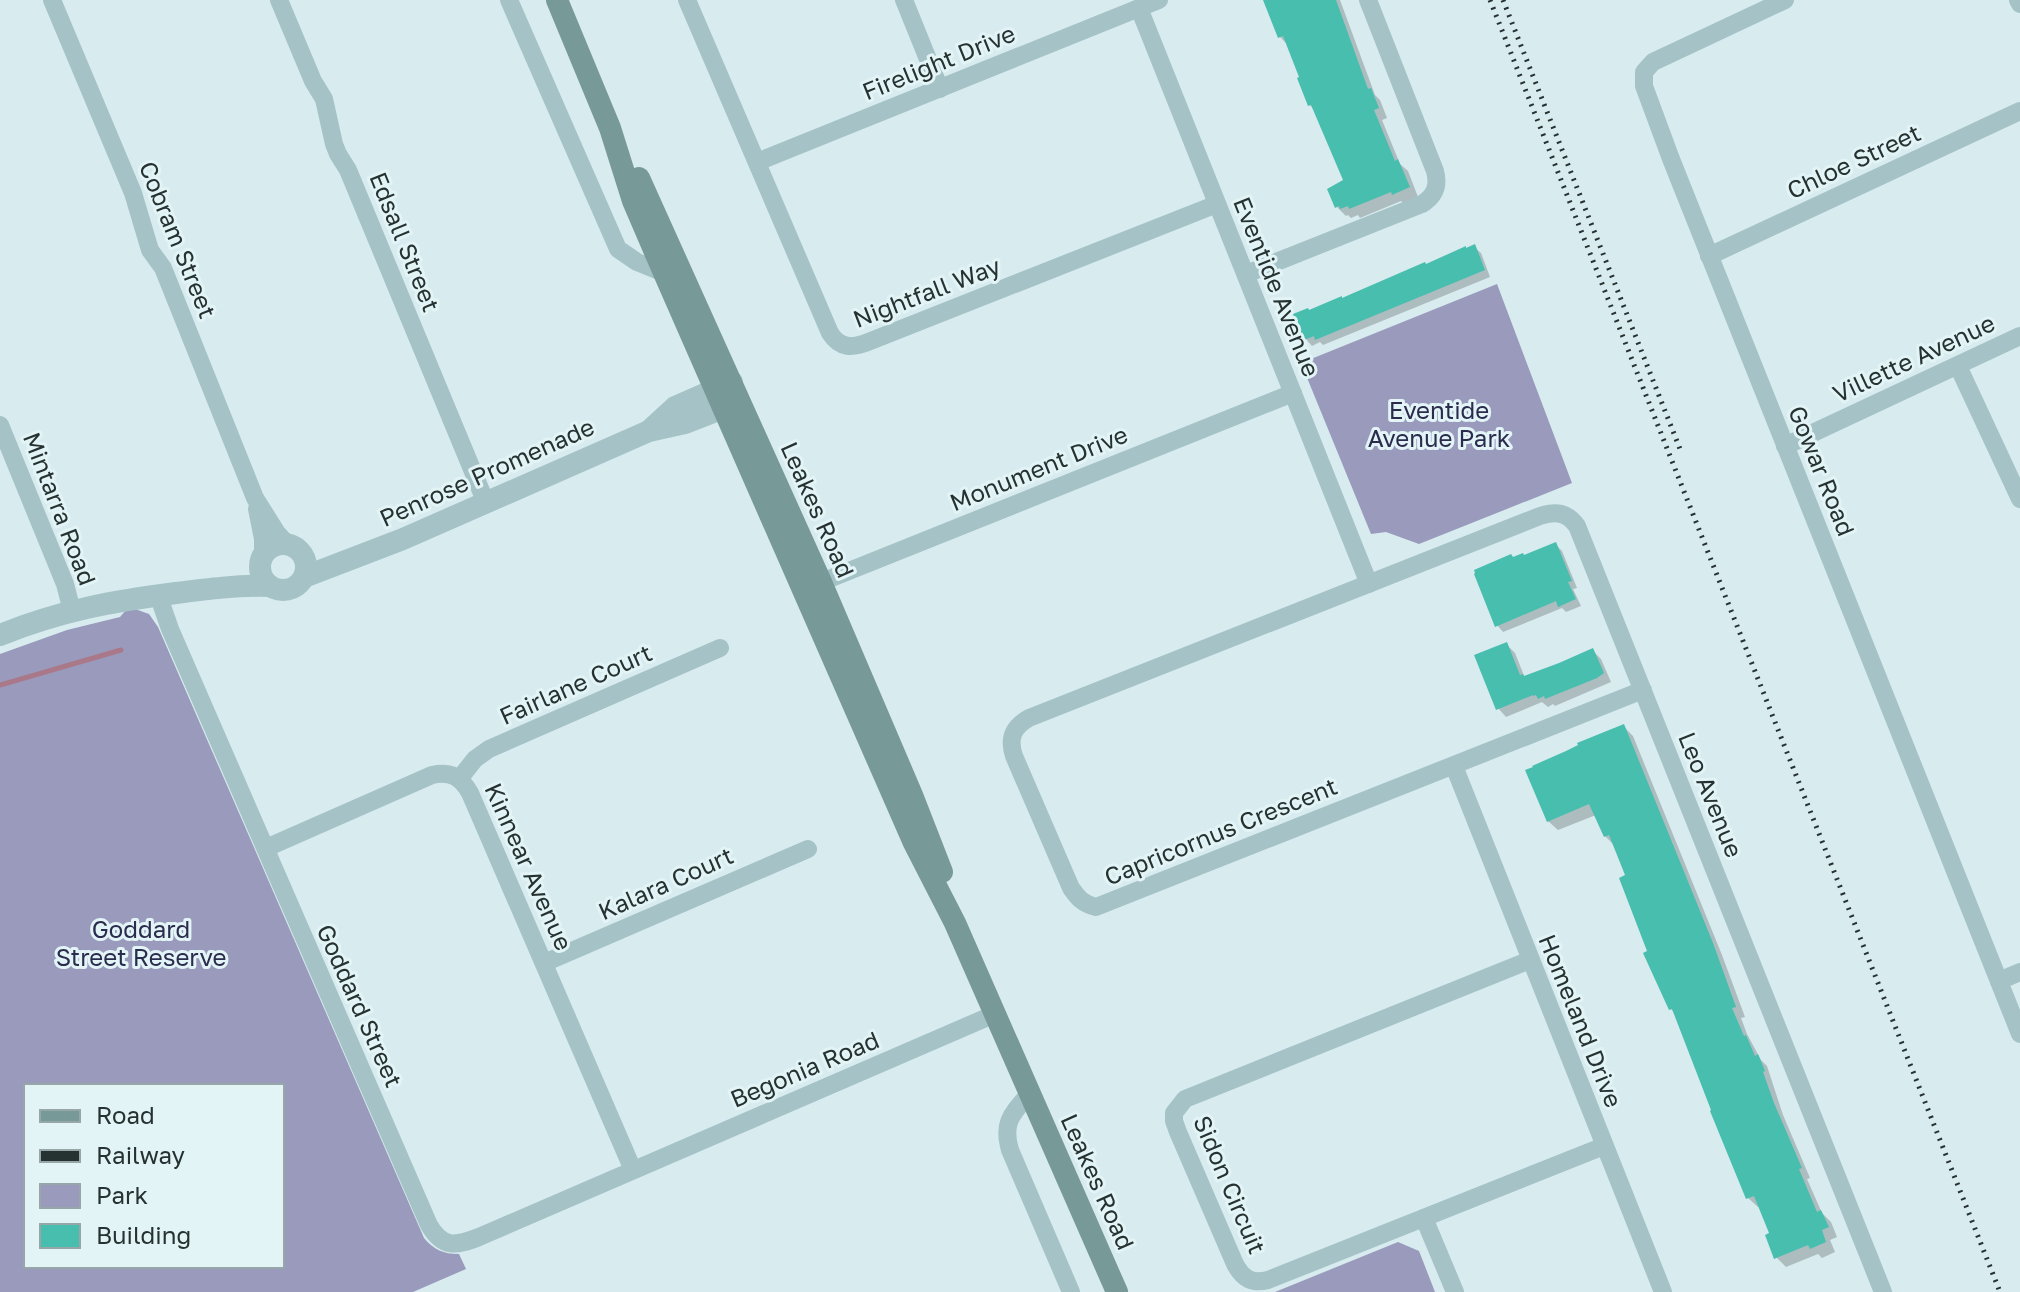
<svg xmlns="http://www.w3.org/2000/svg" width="2020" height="1292" font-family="'Golos Text',sans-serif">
	<rect width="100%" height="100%" fill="#d8ebef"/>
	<g fill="#999abc" fill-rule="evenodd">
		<path d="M1497 284 1572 483 1419 544 1386 532 1371 534 1301 363Z"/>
		<path d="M135 609 149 614 158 627 424 1238C434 1250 443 1254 459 1254L466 1269 413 1292H0V654L67 630 120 617 126 610ZM26 1086H282V1266H26Z"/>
		<path d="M1398 1242 1419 1251 1435 1292H1275Z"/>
	</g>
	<g fill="#0003">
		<path d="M1266 0H1340L1375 95 1380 100 1387 118 1382 120 1400 164 1408 171 1418 197 1403 203 1401 201 1360 218 1358 215 1351 218 1348 215 1346 216 1337 207 1345 181 1315 110 1310 105 1289 46 1280 37Z"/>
		<path d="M1474 247 1481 253 1490 277 1323 345 1320 342 1312 346 1306 339 1310 312Z"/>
		<path d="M1556 545 1562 551 1577 588 1573 589 1581 606 1566 612 1562 608 1503 632 1497 625 1513 559 1524 557Z"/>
		<path d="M1506 644 1515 653 1525 678 1593 651 1601 659 1611 682 1555 706 1553 704 1548 707 1542 702 1506 717 1498 708Z"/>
		<path d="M1623 726 1633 736 1722 955 1745 1017 1741 1018 1747 1034 1761 1060 1767 1066 1783 1115 1810 1178 1807 1179 1822 1213 1831 1222 1837 1237 1830 1240 1835 1252 1822 1258 1818 1254 1786 1267 1776 1257 1771 1235 1760 1206 1758 1207 1748 1198 1677 1015 1671 1009 1650 952 1627 876 1615 846 1605 836 1596 815 1558 830 1548 821Z"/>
	</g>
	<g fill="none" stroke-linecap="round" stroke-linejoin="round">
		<path stroke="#aa7989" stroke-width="5" d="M0 685 121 650"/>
	</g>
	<g fill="#47beae">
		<path d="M1263 0H1336L1368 89 1371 88 1379 108 1374 110 1395 161 1398 159 1410 187 1392 195 1391 192 1349 209 1348 206 1340 209 1339 206 1335 208 1327 189 1343 180 1311 105 1308 106 1297 78 1299 77 1283 36 1278 38Z"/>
		<path d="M1475 244 1485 270 1315 340 1314 336 1304 340 1293 314 1308 308 1309 310 1342 296V298L1425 262 1426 264 1466 246V248Z"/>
		<path d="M1556 542 1572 581 1568 582 1576 599 1558 607 1556 601 1495 627 1474 574 1475 573 1474 570 1511 554 1513 557 1523 553 1524 555Z"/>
		<path d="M1507 642 1520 675 1523 674 1524 676 1559 663 1593 648 1604 673 1597 678 1545 699 1544 696 1538 699 1536 695 1533 696V695L1496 710 1474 655Z"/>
		<path d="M1624 724 1713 943 1736 1007 1732 1008 1744 1036 1746 1035 1755 1056 1758 1054 1765 1071 1763 1072 1774 1103 1802 1168 1799 1169 1817 1212 1821 1210 1829 1227 1822 1230 1826 1242 1810 1249 1808 1245 1774 1259 1765 1235 1769 1233 1754 1196 1746 1199 1710 1111 1711 1110 1672 1009 1669 1010 1643 953 1647 951 1619 878 1625 875 1609 835 1604 837 1589 804 1547 822 1525 770 1533 767 1532 766 1566 751 1578 745 1577 743Z"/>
	</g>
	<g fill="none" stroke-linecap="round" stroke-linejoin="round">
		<g stroke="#a5c3c6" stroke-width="18">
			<path d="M52 0 133 193 150 250 163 268 255 498 277 533 287 544"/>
			<path d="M279 0 313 81 324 99 334 144 338 154 348 170 486 503"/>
			<path d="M509 0 618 249 637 262 664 273"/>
			<path d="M687 0 830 333C840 349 853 348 868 342L1217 204"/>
			<path d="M904 0 940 89"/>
			<path d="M1785 0 1653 62 1644 72V86L1671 159 2020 1034"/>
			<path d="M2018 0 2020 4"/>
			<path d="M1139 8 1369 584"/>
			<path d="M757 162 1159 0"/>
			<path d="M1709 256 2020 111"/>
			<path d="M1246 274 1422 204C1435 196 1439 186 1435 171L1368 0"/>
			<path d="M1958 366 2020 499"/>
			<path d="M0 425 65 584 72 611"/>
			<path d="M1785 446 2020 336"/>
			<path d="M257 509 263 539V555"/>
			<path d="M809 587 1293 393"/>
			<path d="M163 595 162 606 170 629 429 1225C443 1249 456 1246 479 1237L995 1014"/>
			<path d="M1643 690 1096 907C1083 904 1078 898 1071 888L1014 756C1008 738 1013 727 1029 718L1540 516C1556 511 1567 512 1577 526L1883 1292"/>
			<path d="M1454 766 1663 1292"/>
			<path d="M460 778 475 759 489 749 720 648"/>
			<path d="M266 848 432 775C451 771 461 777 470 793L633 1170"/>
			<path d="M1530 960 1185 1099 1174 1113V1121L1178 1132 1235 1264C1243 1279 1252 1284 1268 1280L1604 1146"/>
			<path d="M544 963 808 849"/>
			<path d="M1999 981 2020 972"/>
			<path d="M1030 1093C1012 1114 1002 1122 1010 1150L1071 1292"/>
			<path d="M1424 1218 1455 1292"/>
		</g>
		<g stroke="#a5c3c6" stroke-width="22">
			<path d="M650 430 675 407 732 382"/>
			<circle cx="283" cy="567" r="23"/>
			<path d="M304 577 403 539 649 431 685 423 739 402"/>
			<path d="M0 635C59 611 113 601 176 593 207 589 238 585 269 586"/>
		</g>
		<g stroke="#779998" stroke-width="22">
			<path d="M557 0 610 128 633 201 664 273 914 843 955 923 1117 1292"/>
			<path d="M639 178 821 582 912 795 942 872"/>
		</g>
		<g stroke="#263231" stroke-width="5" stroke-dasharray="2 6" stroke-linecap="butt">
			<path d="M1490 0 2000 1292"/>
			<path d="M1503 0 1682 454"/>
		</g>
	</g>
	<g text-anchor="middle" stroke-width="6" stroke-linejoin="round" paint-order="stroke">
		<g font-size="24" fill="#263231" stroke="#e3f4f7">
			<text transform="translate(939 63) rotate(-22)" y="8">Firelight Drive</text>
			<text transform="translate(1854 162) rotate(-25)" y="8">Chloe Street</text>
			<text transform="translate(177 240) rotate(68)" y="8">Cobram Street</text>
			<text transform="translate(404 242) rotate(68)" y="8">Edsall Street</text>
			<text transform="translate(1276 287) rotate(68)" y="8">Eventide Avenue</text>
			<text transform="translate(927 293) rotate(-21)" y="8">Nightfall Way</text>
			<text transform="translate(1914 359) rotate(-25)" y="8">Villette Avenue</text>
			<text transform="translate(1039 469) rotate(-22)" y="8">Monument Drive</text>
			<text transform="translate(1821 471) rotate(68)" y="8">Gowar Road</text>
			<text transform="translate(487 473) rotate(-24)" y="8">Penrose Promenade</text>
			<text transform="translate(59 509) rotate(69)" y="8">Mintarra Road</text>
			<text transform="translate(817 510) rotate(66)" y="8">Leakes Road</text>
			<text transform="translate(576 685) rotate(-24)" y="8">Fairlane Court</text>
			<text transform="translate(1710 795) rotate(68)" y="8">Leo Avenue</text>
			<text transform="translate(1221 832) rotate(-22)" y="8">Capricornus Crescent</text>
			<text transform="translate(528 867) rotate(66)" y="8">Kinnear Avenue</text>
			<text transform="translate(666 884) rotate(-24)" y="8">Kalara Court</text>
			<text transform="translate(359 1006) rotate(66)" y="8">Goddard Street</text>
			<text transform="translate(1580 1021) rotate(68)" y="8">Homeland Drive</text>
			<text transform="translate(805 1070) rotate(-23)" y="8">Begonia Road</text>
			<text transform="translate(1097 1182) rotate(66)" y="8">Leakes Road</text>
			<text transform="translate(1229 1185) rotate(67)" y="8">Sidon Circuit</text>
		</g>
		<g font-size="24" fill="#2b2b4e" stroke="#e3f4f7">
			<text x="1439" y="419">Eventide<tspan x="1439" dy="28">Avenue Park</tspan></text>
			<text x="141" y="938">Goddard<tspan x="141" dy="28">Street Reserve</tspan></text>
		</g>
	</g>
	<rect x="24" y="1084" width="260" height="184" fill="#e3f4f7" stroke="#97a6a8" stroke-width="2"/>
	<rect x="40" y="1110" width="40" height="12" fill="#779998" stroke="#97a6a8" stroke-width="2"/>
	<text x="96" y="1124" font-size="24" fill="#263231">Road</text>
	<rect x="40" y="1150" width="40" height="12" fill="#263231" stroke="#97a6a8" stroke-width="2"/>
	<text x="96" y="1164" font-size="24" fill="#263231">Railway</text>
	<rect x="40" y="1184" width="40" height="24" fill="#999abc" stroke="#97a6a8" stroke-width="2"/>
	<text x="96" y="1204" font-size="24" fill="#263231">Park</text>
	<rect x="40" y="1224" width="40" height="24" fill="#47beae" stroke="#97a6a8" stroke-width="2"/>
	<text x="96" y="1244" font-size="24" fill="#263231">Building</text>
</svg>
